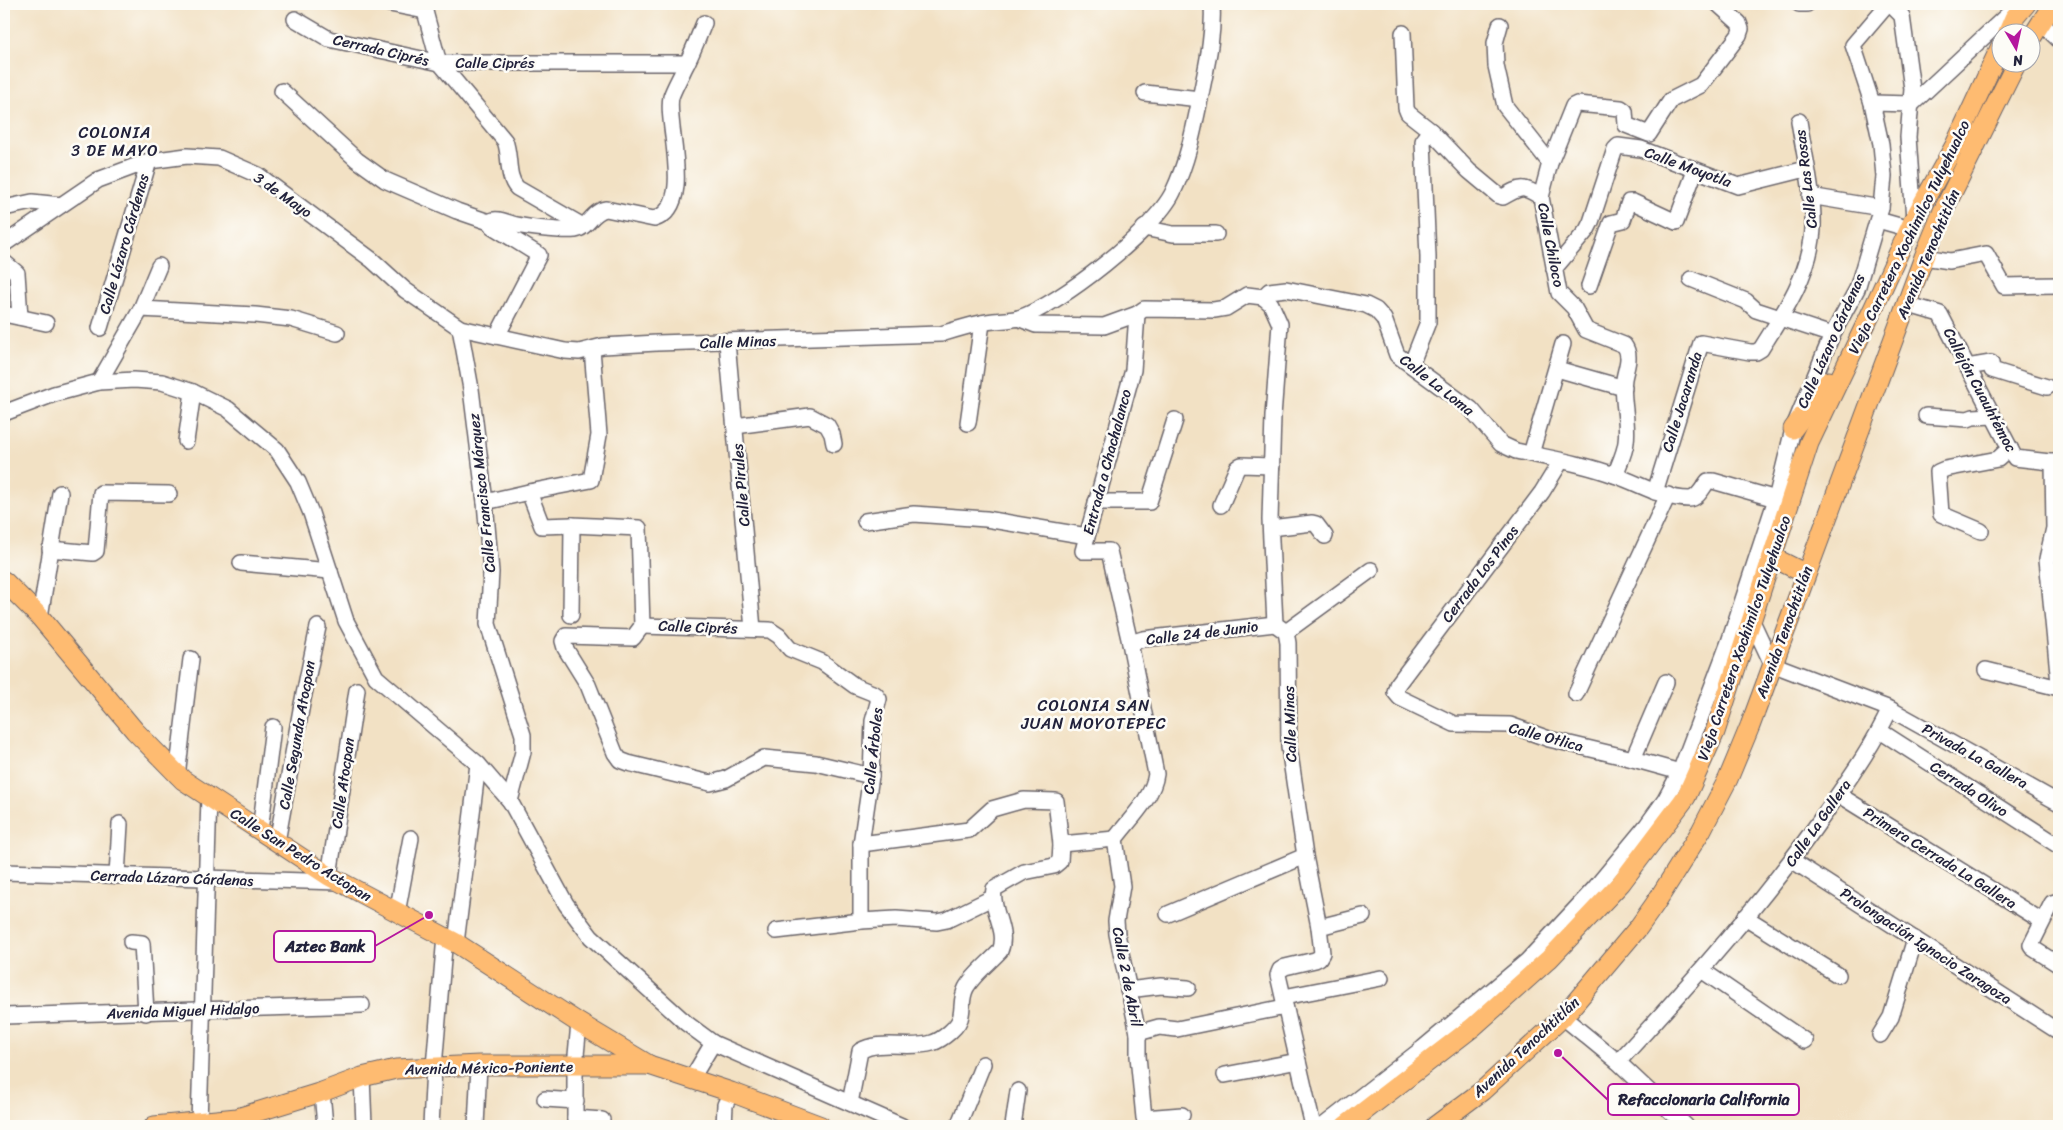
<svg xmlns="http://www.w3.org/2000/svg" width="2063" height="1130" font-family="Sriracha,sans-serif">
	<rect width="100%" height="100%" fill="#fdfcf7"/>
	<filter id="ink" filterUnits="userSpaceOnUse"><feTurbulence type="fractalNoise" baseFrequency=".02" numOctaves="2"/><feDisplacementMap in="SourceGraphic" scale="10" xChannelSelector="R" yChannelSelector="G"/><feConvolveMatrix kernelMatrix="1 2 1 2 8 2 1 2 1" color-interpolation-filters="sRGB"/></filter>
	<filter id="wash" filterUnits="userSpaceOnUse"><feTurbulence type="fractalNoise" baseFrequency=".0096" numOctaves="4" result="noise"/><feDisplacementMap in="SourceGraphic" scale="20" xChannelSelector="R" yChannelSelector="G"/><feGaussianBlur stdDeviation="1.12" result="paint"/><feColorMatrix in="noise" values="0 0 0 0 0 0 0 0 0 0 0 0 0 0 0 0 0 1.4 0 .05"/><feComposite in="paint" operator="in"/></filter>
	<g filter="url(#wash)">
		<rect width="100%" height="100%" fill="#f2e1c4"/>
	</g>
	<g filter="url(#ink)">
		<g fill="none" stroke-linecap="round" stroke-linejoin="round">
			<defs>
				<g id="minor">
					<path d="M390 4 425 11"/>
					<path d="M423 4 437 56 440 63"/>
					<path d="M1799 4H1807"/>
					<path d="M1890 4 1902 16 1912 89 1908 137 1914 219"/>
					<path d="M295 19 329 39 440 63"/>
					<path d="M2041 23 2059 40"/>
					<path d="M1500 25 1495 43 1496 66 1505 106 1550 163"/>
					<path d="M1403 33 1406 108 1408 113 1431 131 1469 171 1499 196 1503 197C1522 186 1523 186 1541 197"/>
					<path d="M282 91 357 160 385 180 457 211 489 222"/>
					<path d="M1145 93 1200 99"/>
					<path d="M1872 103 1912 104 2018 5"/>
					<path d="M1810 196 1881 208"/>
					<path d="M4 208 32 202 61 205"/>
					<path d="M1878 220 1910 229"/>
					<path d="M583 226 517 188C506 176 511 156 505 141L440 63H687"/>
					<path d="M1144 228 1173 234H1216"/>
					<path d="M4 244 98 180 149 161 187 156 219 158 258 175 372 260 405 290 460 328 565 351 579 352 603 346 657 343 941 334C954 330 967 326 981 323 993 320 1007 321 1019 318 1059 305 1155 230 1173 192 1188 161 1194 128 1201 94 1207 64 1214 35 1212 4"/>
					<path d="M1924 257 1950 261 1986 254 2004 286 2059 285"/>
					<path d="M4 262 17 273 20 317"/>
					<path d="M1554 269 1587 230 1591 222 1615 149 1618 146 1641 149 1738 186 1806 169"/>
					<path d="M1691 279 1746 301 1756 310 1832 335"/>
					<path d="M1589 286 1611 223 1623 220 1629 202H1633L1676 222 1695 171"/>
					<path d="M1263 297 1271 304 1280 324 1273 416 1270 520 1275 624 1286 632 1288 643 1289 747 1305 856 1319 927 1322 953 1319 958 1315 960 1285 967 1280 970 1278 975 1313 1126"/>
					<path d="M1906 304 1940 314 2015 458 2059 463"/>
					<path d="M141 309 159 266"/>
					<path d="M4 314 46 323"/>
					<path d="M1137 314 1133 370 1083 551H1109L1130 643 1156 774C1153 798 1129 820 1115 839L1122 886 1116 921 1117 934 1138 1033V1056L1144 1118 1182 1115"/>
					<path d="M1018 318 1036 325 1104 326 1137 314 1144 309 1214 310 1226 308 1247 295 1263 297 1269 291 1286 289 1366 305 1376 310 1384 319 1397 355 1471 409 1501 444 1516 451C1549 458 1585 464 1617 476 1640 484 1663 499 1689 499 1698 499 1703 487 1708 481H1713L1776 499"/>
					<path d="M100 328 149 161"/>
					<path d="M460 328 471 389 485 502 491 572 488 624 523 735V752L510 801"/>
					<path d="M497 336 539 255 492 226 490 221C499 217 508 224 517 225 530 228 562 231 575 230 588 228 592 211 606 209L654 219C696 207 665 124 671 97 674 88 680 78 684 69 692 54 698 38 704 23"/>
					<path d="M727 342 753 629"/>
					<path d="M1411 365 1428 322V257L1423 141 1431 131"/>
					<path d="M1967 367 1991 363 1992 370 2047 387"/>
					<path d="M1557 369 1624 388"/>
					<path d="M99 382 141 309 255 315 291 319 337 333"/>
					<path d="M4 413 54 394 99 382 134 380 162 382 193 392 228 409 277 450 298 482 311 513 346 621 376 677 478 764 510 801 566 904 591 937 686 1023 713 1043 902 1126"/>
					<path d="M1926 416 1968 419 1973 417 1993 416"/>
					<path d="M968 423 982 323"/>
					<path d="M735 426 810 416 827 425 832 434 834 444"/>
					<path d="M186 441 193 392"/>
					<path d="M1531 454 1563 344"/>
					<path d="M1561 461 1542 492 1397 685 1395 692 1400 698 1454 724 1510 725 1549 739 1633 759 1680 772"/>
					<path d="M2053 462 2054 528 2047 559 2059 683"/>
					<path d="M1615 475C1619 464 1625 453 1626 442 1629 421 1621 399 1624 379 1626 367 1632 356 1624 345L1586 330 1574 308 1559 293 1541 197 1550 163 1573 106 1577 104 1621 108 1625 111 1626 125 1649 134 1671 100 1701 85 1739 35 1741 29 1739 23 1718 4"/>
					<path d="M529 492 591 480 599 435 592 349"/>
					<path d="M1655 492 1701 343 1750 352H1756L1761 349C1782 315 1807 279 1812 239 1817 207 1804 154 1799 121"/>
					<path d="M485 502 529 492 542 526 572 525 639 528 642 626"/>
					<path d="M1096 502H1149L1175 420"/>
					<path d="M1221 505 1237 468 1241 465 1272 466"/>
					<path d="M865 521 914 514 986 519 1087 536"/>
					<path d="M1271 528 1312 523 1316 524 1325 536"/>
					<path d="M1981 531 1941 514 1938 472 1945 469 1998 459 2010 448"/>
					<path d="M50 549 93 553 96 551 101 493 169 494"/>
					<path d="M241 563 330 571"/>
					<path d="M571 615 572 525"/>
					<path d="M40 617 60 493"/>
					<path d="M642 626 633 638 566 636 563 641 565 648 588 685 615 753 620 760 628 763 710 783 726 779 764 758 816 763 871 776"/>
					<path d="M642 626 770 630 779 636 790 649 822 662 855 686 875 694 879 699 873 721 871 776 861 844V921"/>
					<path d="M1286 632 1371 570"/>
					<path d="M1130 643 1143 639 1275 624"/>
					<path d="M1986 670 2059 688"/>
					<path d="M1576 694 1668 495"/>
					<path d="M1890 709 2059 803"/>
					<path d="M1880 731 2059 846"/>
					<path d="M1633 759 1666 682"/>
					<path d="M177 776 191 659"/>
					<path d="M1839 795 2042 921"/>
					<path d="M260 831 273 727"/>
					<path d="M277 842 302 704 318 627"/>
					<path d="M1061 844 1115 839"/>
					<path d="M1793 861 2059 1032"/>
					<path d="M4 872 339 882"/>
					<path d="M117 876 120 824"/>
					<path d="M329 876 357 690"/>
					<path d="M2059 901 2052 903 2031 945 2034 949 2059 965"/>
					<path d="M397 913 411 838"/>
					<path d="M1168 914 1305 856"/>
					<path d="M1745 917 1838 975"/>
					<path d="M1319 927 1363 916"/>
					<path d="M776 931 861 921 896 919 937 922 947 920 992 898"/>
					<path d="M131 942 142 943 146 1013"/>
					<path d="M456 943 478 764"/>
					<path d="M1703 971 1805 1041"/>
					<path d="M1128 990 1161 986 1188 988"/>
					<path d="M1284 997 1381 978"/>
					<path d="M4 1016 362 1005"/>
					<path d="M1563 1017 1618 1062 1686 1126"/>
					<path d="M1138 1033 1159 1027 1177 1029 1285 1007"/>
					<path d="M1880 1035 1891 1017 1915 939"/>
					<path d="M1618 1062C1692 982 1764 901 1826 812 1849 779 1873 746 1890 709L1772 664 1751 619"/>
					<path d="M1225 1075 1298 1061"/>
					<path d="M362 1077 364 1125"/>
					<path d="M692 1078 713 1043"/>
					<path d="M322 1092 325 1126"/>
					<path d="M545 1099 576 1101"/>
					<path d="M850 1103 860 1051C880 1039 909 1050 932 1043 942 1040 960 1026 961 1015 963 1005 961 998 966 988 973 975 989 963 1000 951 1009 931 990 910 994 889L1024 872 1054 866 1060 861 1061 844 1056 801 1024 800 992 809 969 830 861 844"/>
					<path d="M575 1118 602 1120"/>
					<path d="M199 1123 209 797"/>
					<path d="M431 1126 434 1067 445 936"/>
					<path d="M476 1126 479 1065"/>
					<path d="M575 1126V1066L579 1023"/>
					<path d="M724 1126 725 1105 731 1092"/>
					<path d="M958 1126 983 1064"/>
					<path d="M1013 1126 1018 1091"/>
					<path d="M1323 1126 1423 1048 1527 961 1594 889 1647 825 1665 800 1680 772 1729 642 1776 499 1793 429 1832 335 1857 289 1881 208 1884 176 1881 144 1872 103 1853 45 1888 4"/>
				</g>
				<g id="major">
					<path d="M2008 32 2014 18 2026 4"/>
					<path d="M2030 40 2053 4"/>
					<path d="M1793 429 1829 381"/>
					<path d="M1772 557 1806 574"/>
					<path d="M4 581 40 617 135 731 183 780 329 876 456 943 579 1023 649 1065"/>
					<path d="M154 1126 237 1118 322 1092 362 1077 396 1069 479 1065H649L731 1092 821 1126"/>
					<path d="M1345 1126 1473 1027 1549 959 1621 883 1686 797 1715 732 1809 443 1874 307 1914 219 1955 145 2000 48"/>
					<path d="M1435 1126 1482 1091 1563 1017 1638 928 1655 904 1701 831 1728 779 1750 726 1924 257 1943 211 2017 62"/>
				</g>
			</defs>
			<use href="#minor" stroke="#6b656b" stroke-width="18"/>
			<use href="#major" stroke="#6b656b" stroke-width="21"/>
			<use href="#minor" stroke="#fff" stroke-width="15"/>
			<use href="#major" stroke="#febb71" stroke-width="19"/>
		</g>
	</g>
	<g text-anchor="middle" stroke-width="5" stroke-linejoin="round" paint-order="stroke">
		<g font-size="15" fill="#22223b" stroke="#fdfcf7">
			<text transform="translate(381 50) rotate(13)" y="5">Cerrada Ciprés</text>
			<text x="495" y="68">Calle Ciprés</text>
			<text transform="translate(1688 167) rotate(20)" y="5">Calle Moyotla</text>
			<text transform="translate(1806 179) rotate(-97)" y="5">Calle Las Rosas</text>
			<text transform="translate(283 195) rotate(35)" y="5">3 de Mayo</text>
			<text transform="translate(1909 237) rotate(-64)" y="5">Vieja Carretera Xochimilco Tulyehualco</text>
			<text transform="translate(124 244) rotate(-74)" y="5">Calle Lázaro Cárdenas</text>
			<text transform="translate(1551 245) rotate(79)" y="5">Calle Chiloco</text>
			<text transform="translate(1928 254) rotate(-67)" y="5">Avenida Tenochtitlán</text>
			<text transform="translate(1831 341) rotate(-66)" y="5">Calle Lázaro Cárdenas</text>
			<text transform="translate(738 342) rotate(-2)" y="5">Calle Minas</text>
			<text transform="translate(1437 385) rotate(38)" y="5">Calle La Loma</text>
			<text transform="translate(1980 390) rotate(62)" y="5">Callejón Cuauhtémoc</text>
			<text transform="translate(1682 402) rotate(-73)" y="5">Calle Jacaranda</text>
			<text transform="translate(1107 462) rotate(-75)" y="5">Entrada a Chachalanco</text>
			<text transform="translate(741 485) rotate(-95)" y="5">Calle Pirules</text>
			<text transform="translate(482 493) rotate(-96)" y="5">Calle Francisco Márquez</text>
			<text transform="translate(1480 574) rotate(-53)" y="5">Cerrada Los Pinos</text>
			<text transform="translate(698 627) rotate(2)" y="5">Calle Ciprés</text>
			<text transform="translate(1784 632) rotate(-70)" y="5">Avenida Tenochtitlán</text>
			<text transform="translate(1202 633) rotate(-7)" y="5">Calle 24 de Junio</text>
			<text transform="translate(1744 638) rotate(-71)" y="5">Vieja Carretera Xochimilco Tulyehualco</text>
			<text transform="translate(1290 724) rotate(-92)" y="5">Calle Minas</text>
			<text transform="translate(297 735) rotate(-80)" y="5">Calle Segunda Atocpan</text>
			<text transform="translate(1546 737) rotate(15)" y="5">Calle Otlica</text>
			<text transform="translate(873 751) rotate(-84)" y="5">Calle Árboles</text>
			<text transform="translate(1975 756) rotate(29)" y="5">Privada La Gallera</text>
			<text transform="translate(343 783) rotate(-82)" y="5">Calle Atocpan</text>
			<text transform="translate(1969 789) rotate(33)" y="5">Cerrada Olivo</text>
			<text transform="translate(1818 823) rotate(-55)" y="5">Calle La Gallera</text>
			<text transform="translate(301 855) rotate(32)" y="5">Calle San Pedro Actopan</text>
			<text transform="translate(1940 858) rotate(32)" y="5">Primera Cerrada La Gallera</text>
			<text transform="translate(172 878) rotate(2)" y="5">Cerrada Lázaro Cárdenas</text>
			<text transform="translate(1926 946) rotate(33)" y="5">Prolongación Ignacio Zaragoza</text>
			<text transform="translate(1127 977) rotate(79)" y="5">Calle 2 de Abril</text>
			<text transform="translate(183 1011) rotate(-2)" y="5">Avenida Miguel Hidalgo</text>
			<text transform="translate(1526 1047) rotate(-43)" y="5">Avenida Tenochtitlán</text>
			<text transform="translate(489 1068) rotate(-1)" y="5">Avenida México-Poniente</text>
		</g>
		<g font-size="16" letter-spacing="1" fill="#22223b" stroke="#fdfcf7">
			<text x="115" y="138">COLONIA<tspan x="115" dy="18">3 DE MAYO</tspan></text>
			<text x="1094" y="711">COLONIA SAN<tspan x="1094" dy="18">JUAN MOYOTEPEC</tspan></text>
		</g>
	</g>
	<path fill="none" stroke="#b5179e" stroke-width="2" d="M429 915L375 946M1558 1053L1608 1100"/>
	<g fill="#b5179e" stroke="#fdfcf7" stroke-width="2">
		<circle cx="429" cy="915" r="5"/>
		<circle cx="1558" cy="1053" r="5"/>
	</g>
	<g fill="#fdfcf7" stroke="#b5179e" stroke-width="2">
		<rect x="274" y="931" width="101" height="31" rx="5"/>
		<rect x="1608" y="1084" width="191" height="31" rx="5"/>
	</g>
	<g font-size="16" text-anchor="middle" font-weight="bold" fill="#22223b">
		<text x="325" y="952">Aztec Bank</text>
		<text x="1704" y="1105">Refaccionaria California</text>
	</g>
	<rect width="2063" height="1130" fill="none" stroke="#fdfcf7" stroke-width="20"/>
	<g transform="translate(2016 48) rotate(171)"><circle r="24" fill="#fdfcf7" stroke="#a5a5ac"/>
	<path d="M0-4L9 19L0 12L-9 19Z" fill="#b5179e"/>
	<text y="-8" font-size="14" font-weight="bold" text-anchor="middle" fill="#22223b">N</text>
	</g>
</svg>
